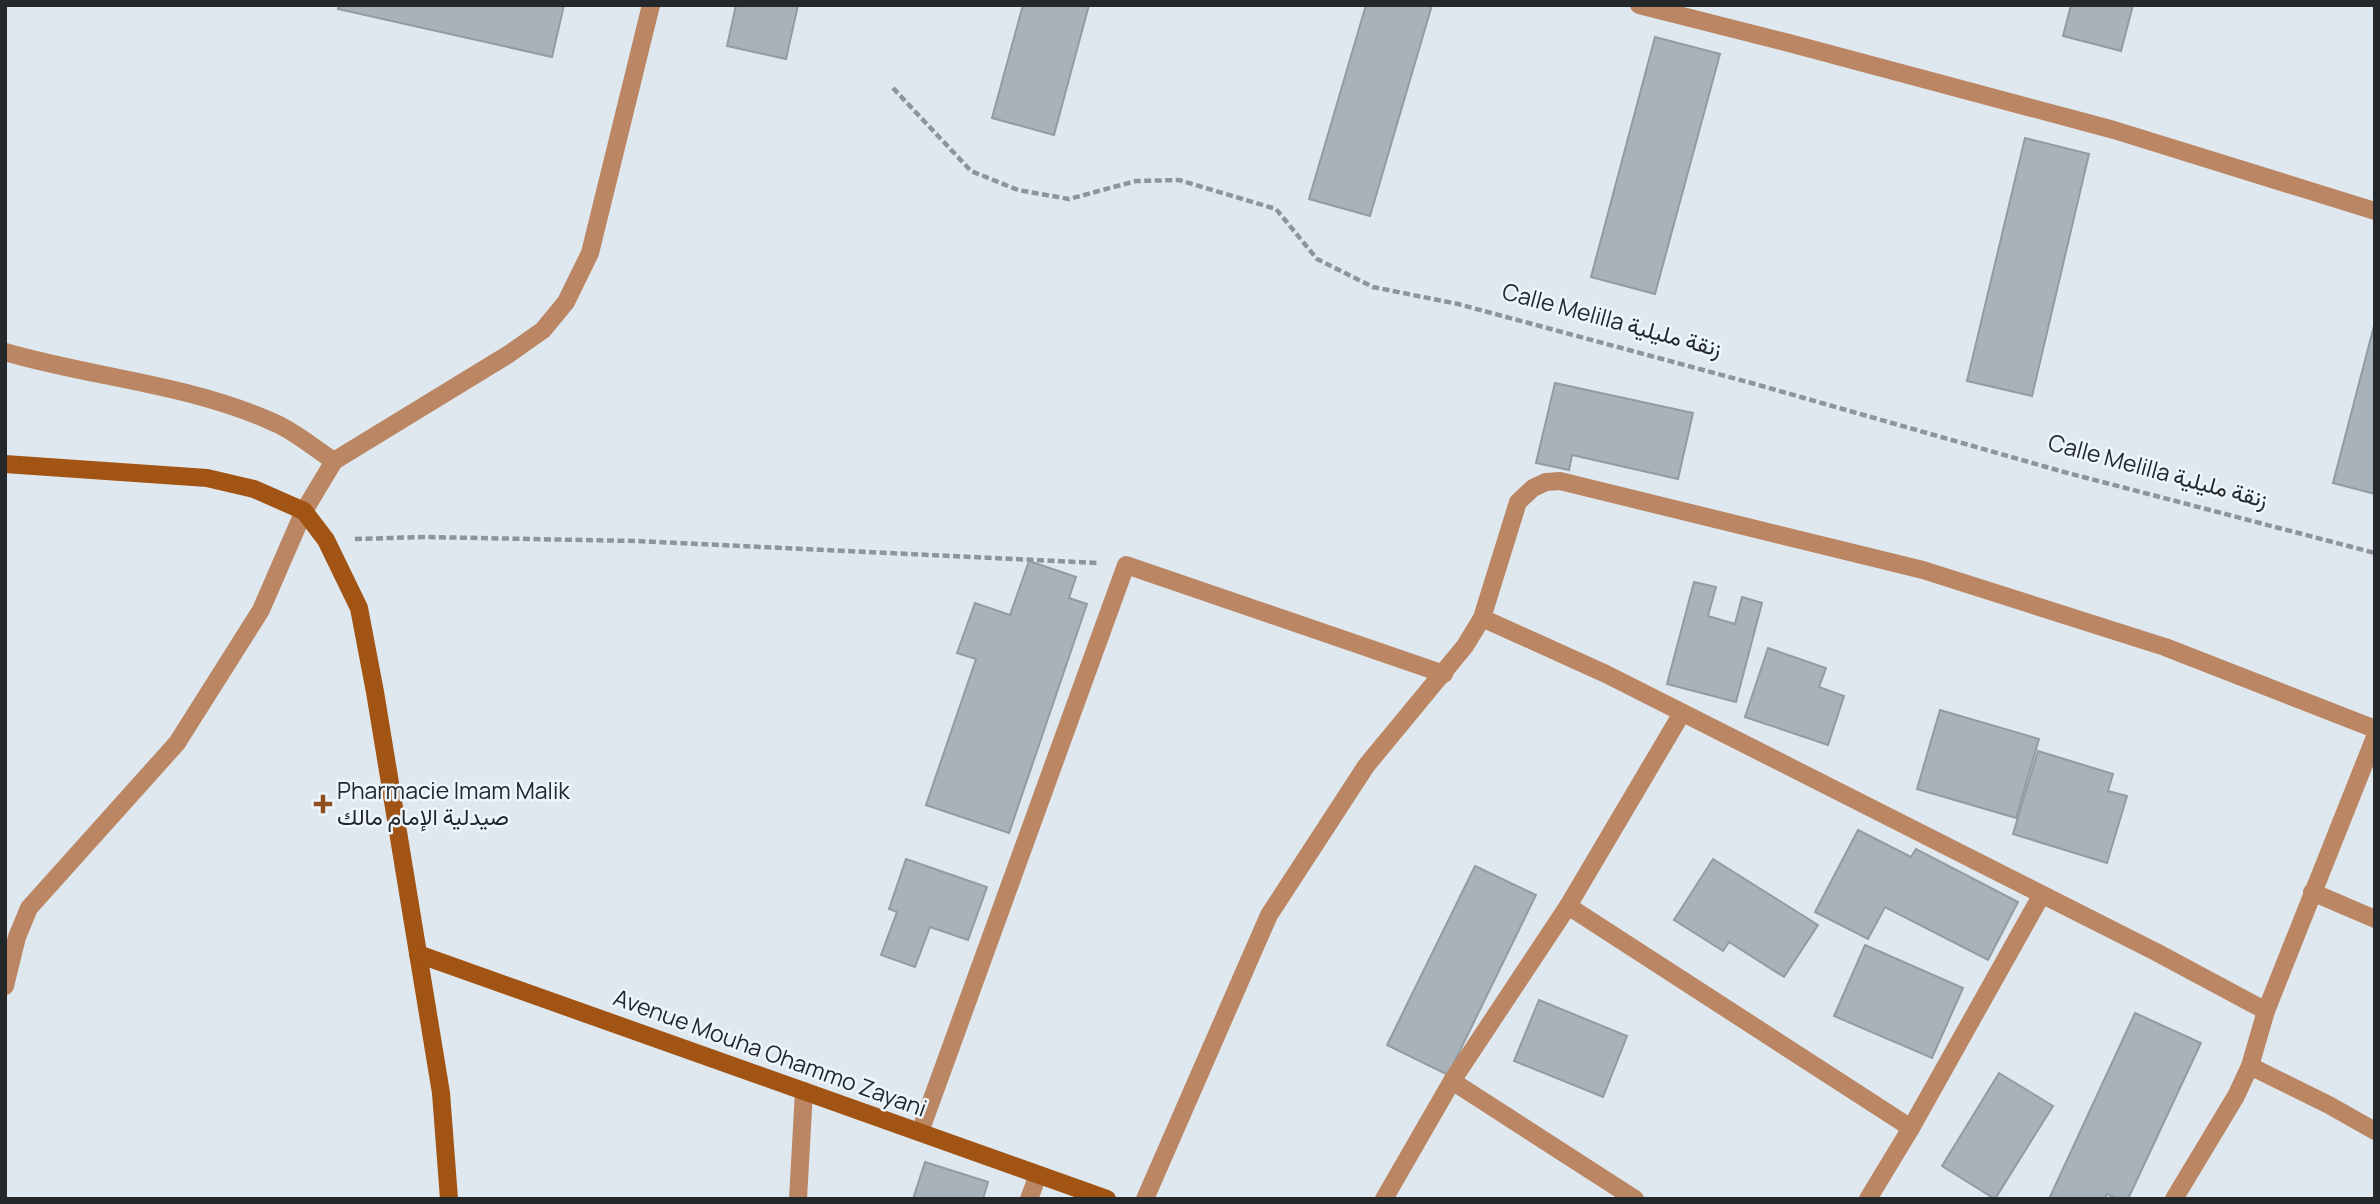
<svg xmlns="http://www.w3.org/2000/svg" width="2380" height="1204" font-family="Manrope,Vazirmatn,sans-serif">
	<rect width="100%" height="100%" fill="#dfe8ef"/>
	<g fill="#a9b2b9" stroke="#939ba2" stroke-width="2">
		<path d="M339 5H564L552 57 338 9Z"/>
		<path d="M736 5H798L786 59 727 46Z"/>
		<path d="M1023 5H1089L1054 135 992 118Z"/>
		<path d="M1366 5H1432L1370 216 1309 199Z"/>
		<path d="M2071 5H2133L2121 51 2063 36Z"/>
		<path d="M1655 37 1720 54 1655 294 1591 277Z"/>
		<path d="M2025 138 2089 154 2032 396 1967 381Z"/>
		<path d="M2375 322V494L2333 483Z"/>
		<path d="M1555 383 1693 413 1678 479 1572 455 1569 470 1536 463Z"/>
		<path d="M1029 561 1076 577 1069 598 1087 604 1009 833 926 805 976 659 957 653 975 603 1010 615Z"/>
		<path d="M1694 582 1716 587 1708 616 1735 624 1742 597 1762 603 1736 702 1667 684Z"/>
		<path d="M1768 648 1826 668 1819 687 1844 696 1828 745 1745 717Z"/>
		<path d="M1940 710 2039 739 2016 818 1917 789Z"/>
		<path d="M2038 751 2113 774 2108 791 2127 796 2107 863 2013 834Z"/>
		<path d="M1858 830 1911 857 1916 849 2018 902 1988 960 1885 907 1868 939 1815 912Z"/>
		<path d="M906 859 987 887 968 940 930 927 915 967 881 955 897 912 889 909Z"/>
		<path d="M1713 859 1818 925 1784 977 1729 942 1723 951 1674 920Z"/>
		<path d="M1475 866 1536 895 1448 1075 1387 1045Z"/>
		<path d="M1865 945 1963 988 1932 1058 1834 1016Z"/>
		<path d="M1539 1000 1627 1036 1603 1097 1514 1061Z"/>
		<path d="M2135 1013 2201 1043 2128 1199H2117L2107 1194 2105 1199H2049Z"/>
		<path d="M1999 1073 2053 1106 1995 1199 1942 1166Z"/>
		<path d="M925 1162 988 1182 983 1199H913Z"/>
	</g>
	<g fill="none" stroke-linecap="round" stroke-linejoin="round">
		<g stroke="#8e949a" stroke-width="4.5" stroke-dasharray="7 3.5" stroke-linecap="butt">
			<path d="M893 88 971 171 1018 190 1069 199 1136 181 1179 180 1276 209 1317 259 1373 287 1458 304 1755 384 2064 472 2375 553"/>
			<path d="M355 539 425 537 636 541 1098 563"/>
		</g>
		<g stroke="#bb8663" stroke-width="18">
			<path d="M1639 5 1789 43 2114 130 2375 211"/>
			<path d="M5 352C94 378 190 384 275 423 296 432 315 449 334 461L304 511 261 610 177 743 29 908 17 937 5 986"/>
			<path d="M334 461 509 354 543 330 566 302 590 253 651 5"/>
			<path d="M1482 618 1606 674 2156 952 2266 1011"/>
			<path d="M2312 892 2375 919"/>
			<path d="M1568 906 1911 1128"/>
			<path d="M2250 1066 2329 1105 2375 1131"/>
			<path d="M1452 1081 1635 1199"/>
			<path d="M920 1132 1126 565 1444 674"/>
			<path d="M798 1199 804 1091"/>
			<path d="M1029 1199 1038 1175"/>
			<path d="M1145 1199 1269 915 1366 766 1465 646 1482 618 1518 502 1533 488 1546 482 1560 481 1923 570 2165 647 2375 729"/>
			<path d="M1384 1199 1452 1081 1568 906 1682 713"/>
			<path d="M1868 1199 1911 1128 2041 896"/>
			<path d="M2174 1199 2236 1096 2250 1066 2266 1011 2375 737"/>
		</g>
		<g stroke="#a15414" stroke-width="18">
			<path d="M5 464 207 478 254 489 304 511 326 540 359 608 375 692 441 1093 449 1199"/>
			<path d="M418 954 1107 1199"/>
		</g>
	</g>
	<path fill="#904f1c" stroke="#edf6fd" stroke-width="2.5" d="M319.5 793.5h7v7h7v7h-7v7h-7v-7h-7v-7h7z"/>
	<g text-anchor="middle" stroke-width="5" stroke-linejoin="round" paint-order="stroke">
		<g font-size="23" fill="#25282b" stroke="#edf6fd">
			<text transform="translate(1612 320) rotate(15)" y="8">Calle Melilla زنقة مليلية</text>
			<text transform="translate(2158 471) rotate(15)" y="8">Calle Melilla زنقة مليلية</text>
			<text transform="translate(770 1053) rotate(20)" y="8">Avenue Mouha Ohammo Zayani</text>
		</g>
		<g font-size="23" fill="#25282b" stroke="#edf6fd" text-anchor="start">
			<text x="337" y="799">Pharmacie Imam Malik<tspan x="337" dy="26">صيدلية الإمام مالك</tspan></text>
		</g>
	</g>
	<rect width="2380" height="1204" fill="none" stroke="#25282b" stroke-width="14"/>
</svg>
